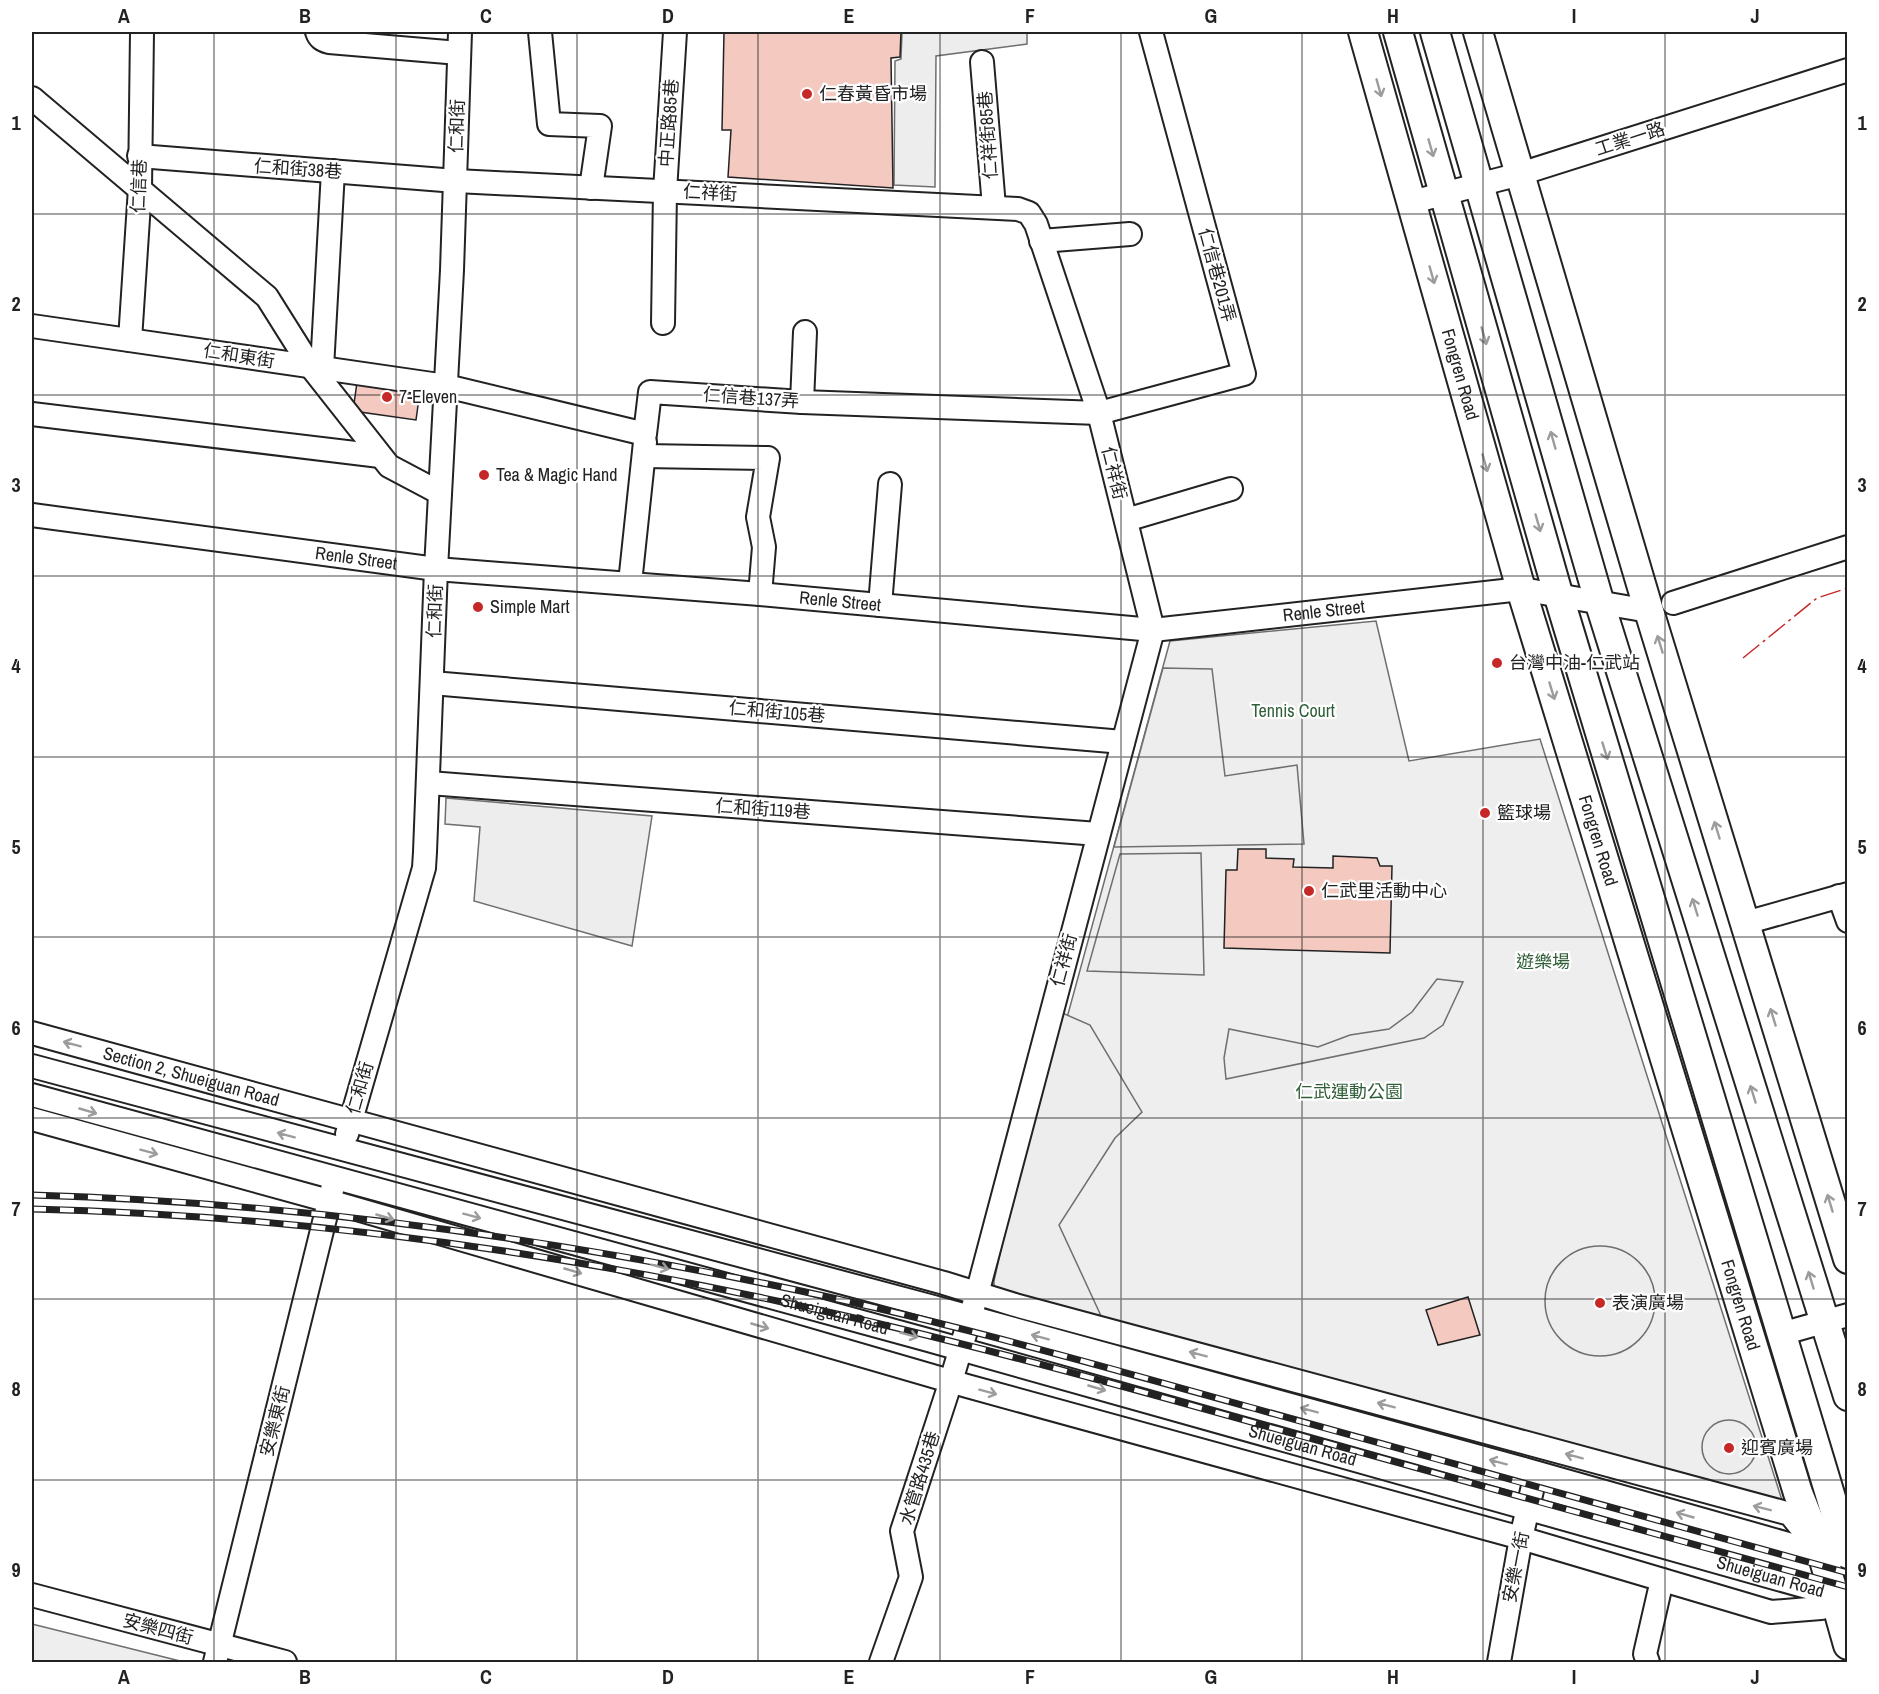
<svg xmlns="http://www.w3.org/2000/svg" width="1879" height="1694" font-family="'Archivo Narrow','Noto Sans TC',sans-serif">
	<rect width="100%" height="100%" fill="#fff"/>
	<g fill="#eee" stroke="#6f6f6f" stroke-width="1.5">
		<path d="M1376 621 1409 761 1540 739 1787 1516 992 1292 1170 641Z"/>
		<path d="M32 1624 184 1662H32Z"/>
	</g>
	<g fill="#ededed" stroke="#6f6f6f" stroke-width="1.5">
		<path d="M902 32H1027V44L936 56 935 187 894 185 895 61 901 59Z"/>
		<path d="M1163 668 1212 669 1225 776 1297 765 1304 844 1114 847Z"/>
		<path d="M446 798 652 816 632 946 474 901 480 827 445 824Z"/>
		<path d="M1201 853 1204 975 1087 971 1120 854Z"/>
		<path d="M1437 979 1463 982 1443 1025 1424 1038 1226 1079 1224 1058 1229 1029 1318 1047 1350 1035 1389 1029 1412 1012Z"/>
		<path d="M1060 1012 1090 1025 1142 1112 1115 1138 1059 1225 1102 1318 994 1288V1281L1005 1231Z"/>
		<circle cx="1600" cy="1301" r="55"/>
		<circle cx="1729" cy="1447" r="27"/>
	</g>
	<g fill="#f3c9c0" stroke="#222" stroke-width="1.5">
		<path d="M724 32H901L900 57 891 58 893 188 728 177 731 130H722Z"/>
		<path d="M358 375 421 384 416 420 353 411Z"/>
		<path d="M1238 849H1266V858L1294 859 1293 867 1333 868V856L1377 858 1380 866H1392L1390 953 1224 948 1226 870H1237Z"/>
		<path d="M1468 1297 1480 1335 1438 1345 1426 1310Z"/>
	</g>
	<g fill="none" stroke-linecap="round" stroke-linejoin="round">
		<defs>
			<g id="minor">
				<path d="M317 32C319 38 322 40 329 42L459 53"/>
				<path d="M540 32 549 124 600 126 591 188"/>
				<path d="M982 62 994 207"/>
				<path d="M32 98 267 297 311 367 389 466 440 493"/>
				<path d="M139 156 456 181 1018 209 1029 213 1036 224 1099 413 1153 630 977 1294 951 1381 902 1531 911 1577 881 1662"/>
				<path d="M1412 202 1520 174 1848 70"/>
				<path d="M1041 241 1130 234"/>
				<path d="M663 323 665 191 675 32"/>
				<path d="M32 326 446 386 645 434 650 392 802 402 1099 413 1244 374 1151 32"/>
				<path d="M130 340 140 188 142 32"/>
				<path d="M322 368 333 171"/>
				<path d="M802 402 805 332"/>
				<path d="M32 414 380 456"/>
				<path d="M644 456 768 458 758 517 764 547 760 594"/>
				<path id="s1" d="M32 515 436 569 760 594 1153 630 1521 589 1649 611"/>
				<path d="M1126 520 1231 489"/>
				<path d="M630 583 645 442"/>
				<path d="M1673 603 1848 547"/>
				<path d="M880 605 890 484"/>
				<path d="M432 683 1123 742"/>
				<path d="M429 783 1098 834"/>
				<path d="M1839 896 1848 921"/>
				<path d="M1745 923 1848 894"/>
				<path id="s2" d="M32 1033 944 1283 1015 1305 1790 1514 1810 1539"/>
				<path d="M32 1066 937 1308 1524 1469 1834 1557"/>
				<path id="s3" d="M32 1095 928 1340 1846 1598"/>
				<path d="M32 1119 329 1201 967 1386 1521 1538 1771 1612 1821 1608 1833 1594"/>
				<path d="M347 1134 424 868 425 852 436 569 452 270 460 32"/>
				<path d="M1781 1334 1848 1315"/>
				<path d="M32 1595 285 1662"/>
				<path d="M215 1662 333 1186"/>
				<path d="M1499 1662 1521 1538 1536 1473"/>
				<path d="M1648 1662 1645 1654 1662 1580"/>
			</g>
			<g id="major">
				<path id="s4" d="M1363 32 1521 589 1798 1493 1822 1553 1848 1645"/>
				<path d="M1398 32 1559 597 1848 1554"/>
				<path d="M1435 32 1600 604 1848 1396"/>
				<path d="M1478 32 1649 611 1848 1259"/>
			</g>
		</defs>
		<use href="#minor" stroke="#222" stroke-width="26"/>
		<use href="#major" stroke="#222" stroke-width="32"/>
		<use href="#minor" stroke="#fff" stroke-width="22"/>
		<use href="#major" stroke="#fff" stroke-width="28"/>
		<defs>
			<g id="rail">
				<path d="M32 1195C283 1202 535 1236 782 1287 941 1320 1097 1365 1253 1408 1451 1463 1649 1518 1848 1573"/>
				<path d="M32 1209C283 1215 536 1249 782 1302 962 1340 1139 1391 1316 1440 1493 1489 1670 1538 1848 1587"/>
			</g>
		</defs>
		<use href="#rail" stroke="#222" stroke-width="7"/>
		<use href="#rail" stroke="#fff" stroke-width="4.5" stroke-dasharray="14" stroke-linecap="butt"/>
		<path stroke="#c62828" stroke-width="1.5" stroke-dasharray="21 4.5 3 4.5" stroke-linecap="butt" d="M1743 658 1817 598 1848 588"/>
	</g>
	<defs><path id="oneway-shaft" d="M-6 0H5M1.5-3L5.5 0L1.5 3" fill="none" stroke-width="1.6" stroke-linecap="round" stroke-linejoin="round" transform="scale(1.5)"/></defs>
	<g stroke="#9c9c9c">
		<use href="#oneway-shaft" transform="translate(1379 88) rotate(74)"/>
		<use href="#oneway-shaft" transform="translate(1431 148) rotate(74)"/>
		<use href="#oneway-shaft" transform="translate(1432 275) rotate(74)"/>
		<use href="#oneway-shaft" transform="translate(1484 336) rotate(74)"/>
		<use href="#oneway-shaft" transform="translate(1553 440) rotate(-106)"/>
		<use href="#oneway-shaft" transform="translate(1485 463) rotate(74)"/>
		<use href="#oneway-shaft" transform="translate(1538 523) rotate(74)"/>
		<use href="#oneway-shaft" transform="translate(1660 644) rotate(-107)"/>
		<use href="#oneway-shaft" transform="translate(1552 691) rotate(73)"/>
		<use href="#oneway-shaft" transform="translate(1605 751) rotate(73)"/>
		<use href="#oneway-shaft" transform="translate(1717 830) rotate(-107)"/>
		<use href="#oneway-shaft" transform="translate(1695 907) rotate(-107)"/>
		<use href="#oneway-shaft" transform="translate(1773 1017) rotate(-107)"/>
		<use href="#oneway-shaft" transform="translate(72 1044) rotate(-165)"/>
		<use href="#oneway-shaft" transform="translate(1753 1094) rotate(-107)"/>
		<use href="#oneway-shaft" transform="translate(88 1111) rotate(16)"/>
		<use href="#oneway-shaft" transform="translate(286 1135) rotate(-165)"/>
		<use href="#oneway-shaft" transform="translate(149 1152) rotate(15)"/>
		<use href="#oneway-shaft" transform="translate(1830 1203) rotate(-107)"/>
		<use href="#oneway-shaft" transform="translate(472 1216) rotate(15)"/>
		<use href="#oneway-shaft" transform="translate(385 1217) rotate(16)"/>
		<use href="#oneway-shaft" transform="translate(660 1267) rotate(15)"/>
		<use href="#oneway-shaft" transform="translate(573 1271) rotate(16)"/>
		<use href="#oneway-shaft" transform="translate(1811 1280) rotate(-107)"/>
		<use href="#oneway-shaft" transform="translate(760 1326) rotate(16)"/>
		<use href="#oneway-shaft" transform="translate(909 1335) rotate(15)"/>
		<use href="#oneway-shaft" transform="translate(1040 1337) rotate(-165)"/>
		<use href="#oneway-shaft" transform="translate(1198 1354) rotate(-165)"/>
		<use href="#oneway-shaft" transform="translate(1097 1388) rotate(16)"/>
		<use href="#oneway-shaft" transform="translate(988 1392) rotate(15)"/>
		<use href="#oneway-shaft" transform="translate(1386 1405) rotate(-165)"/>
		<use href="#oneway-shaft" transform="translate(1309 1410) rotate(-165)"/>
		<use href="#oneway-shaft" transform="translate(1574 1456) rotate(-165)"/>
		<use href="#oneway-shaft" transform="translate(1498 1462) rotate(-165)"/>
		<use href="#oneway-shaft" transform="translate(1762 1508) rotate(-166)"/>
		<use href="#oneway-shaft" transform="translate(1685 1515) rotate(-164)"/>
	</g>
	<path fill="none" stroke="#222" stroke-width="1.5" stroke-opacity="0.55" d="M214 32V1662M396 32V1662M577 32V1662M758 32V1662M940 32V1662M1121 32V1662M1302 32V1662M1483 32V1662M1665 32V1662M32 214H1848M32 395H1848M32 576H1848M32 757H1848M32 937H1848M32 1118H1848M32 1299H1848M32 1480H1848"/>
	<g fill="#c62828" stroke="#fff" stroke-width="2">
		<circle cx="807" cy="94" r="6"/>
		<circle cx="387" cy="397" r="6"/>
		<circle cx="484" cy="475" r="6"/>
		<circle cx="478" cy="607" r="6"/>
		<circle cx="1497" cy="663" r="6"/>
		<circle cx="1485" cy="813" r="6"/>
		<circle cx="1309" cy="891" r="6"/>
		<circle cx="1600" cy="1303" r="6"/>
		<circle cx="1729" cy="1448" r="6"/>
	</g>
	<g text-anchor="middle" stroke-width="4.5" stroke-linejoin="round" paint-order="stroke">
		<g font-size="18" fill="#222" stroke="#fff" text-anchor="start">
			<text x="819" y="100">仁春黃昏市場</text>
			<text x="399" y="403">7-Eleven</text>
			<text x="496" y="481">Tea &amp; Magic Hand</text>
			<text x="490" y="613">Simple Mart</text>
			<text x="1509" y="669">台灣中油-仁武站</text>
			<text x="1497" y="819">籃球場</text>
			<text x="1321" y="897">仁武里活動中心</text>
			<text x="1612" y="1309">表演廣場</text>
			<text x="1741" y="1454">迎賓廣場</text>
		</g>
		<g font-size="18" fill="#222" stroke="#fff">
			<text transform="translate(669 123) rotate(-86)" y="6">中正路85巷</text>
			<text transform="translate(457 126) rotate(-88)" y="6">仁和街</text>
			<text transform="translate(988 135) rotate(-94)" y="6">仁祥街85巷</text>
			<text transform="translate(1630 139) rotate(-18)" y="6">工業一路</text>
			<text transform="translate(298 169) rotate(4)" y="6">仁和街38巷</text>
			<text transform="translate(139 186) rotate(-88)" y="6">仁信巷</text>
			<text transform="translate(710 193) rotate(3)" y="6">仁祥街</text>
			<text transform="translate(1217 275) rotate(75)" y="6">仁信巷201弄</text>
			<text transform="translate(239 356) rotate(9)" y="6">仁和東街</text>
			<text dy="6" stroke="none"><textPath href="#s4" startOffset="356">Fongren Road</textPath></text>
			<text transform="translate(751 398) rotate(4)" y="6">仁信巷137弄</text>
			<text transform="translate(1114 473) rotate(76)" y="6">仁祥街</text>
			<text dy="6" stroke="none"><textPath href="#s1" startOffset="327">Renle Street</textPath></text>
			<text dy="6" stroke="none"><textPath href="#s1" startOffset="813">Renle Street</textPath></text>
			<text transform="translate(435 611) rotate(-88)" y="6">仁和街</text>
			<text dy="6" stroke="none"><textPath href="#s1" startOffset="1299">Renle Street</textPath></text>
			<text transform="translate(777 712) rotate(5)" y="6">仁和街105巷</text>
			<text transform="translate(763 809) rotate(4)" y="6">仁和街119巷</text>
			<text dy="6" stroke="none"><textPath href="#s4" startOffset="842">Fongren Road</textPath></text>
			<text transform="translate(1064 960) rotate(-75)" y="6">仁祥街</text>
			<text dy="6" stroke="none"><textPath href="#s2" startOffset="165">Section 2, Shueiguan Road</textPath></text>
			<text transform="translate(360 1088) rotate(-74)" y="6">仁和街</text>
			<text dy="6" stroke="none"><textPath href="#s4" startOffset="1328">Fongren Road</textPath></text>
			<text dy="6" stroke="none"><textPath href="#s3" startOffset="832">Shueiguan Road</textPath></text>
			<text transform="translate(275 1421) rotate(-76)" y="6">安樂東街</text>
			<text dy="6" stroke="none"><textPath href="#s3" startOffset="1318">Shueiguan Road</textPath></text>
			<text transform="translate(920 1478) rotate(-73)" y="6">水管路435巷</text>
			<text transform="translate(1516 1567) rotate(-79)" y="6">安樂一街</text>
			<text dy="6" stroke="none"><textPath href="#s3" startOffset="1804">Shueiguan Road</textPath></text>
			<text transform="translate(158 1629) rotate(15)" y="6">安樂四街</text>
		</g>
		<g font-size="18" fill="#2f5e38" stroke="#fff">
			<text x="1293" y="717">Tennis Court</text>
			<text x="1543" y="968">遊樂場</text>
			<text x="1349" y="1098">仁武運動公園</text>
		</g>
	</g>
	<rect width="1879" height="1694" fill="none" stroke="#ffffff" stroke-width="66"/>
	<rect x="33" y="33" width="1813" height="1628" fill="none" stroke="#222" stroke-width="2"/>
	<g font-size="20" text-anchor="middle" font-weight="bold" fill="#222">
		<text x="124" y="23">A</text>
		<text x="305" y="23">B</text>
		<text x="486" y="23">C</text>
		<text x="668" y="23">D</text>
		<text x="849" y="23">E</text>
		<text x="1030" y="23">F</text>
		<text x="1211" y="23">G</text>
		<text x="1393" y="23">H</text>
		<text x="1574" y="23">I</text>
		<text x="1755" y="23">J</text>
		<text x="16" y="130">1</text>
		<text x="1862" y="130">1</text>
		<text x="16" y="311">2</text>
		<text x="1862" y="311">2</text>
		<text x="16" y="492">3</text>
		<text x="1862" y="492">3</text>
		<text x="16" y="673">4</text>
		<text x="1862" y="673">4</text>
		<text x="16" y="854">5</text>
		<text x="1862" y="854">5</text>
		<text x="16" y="1035">6</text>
		<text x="1862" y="1035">6</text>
		<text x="16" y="1216">7</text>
		<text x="1862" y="1216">7</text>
		<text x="16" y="1396">8</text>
		<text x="1862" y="1396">8</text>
		<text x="16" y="1577">9</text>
		<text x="1862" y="1577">9</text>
		<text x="124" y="1684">A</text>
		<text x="305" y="1684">B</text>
		<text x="486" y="1684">C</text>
		<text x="668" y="1684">D</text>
		<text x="849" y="1684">E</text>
		<text x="1030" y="1684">F</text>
		<text x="1211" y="1684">G</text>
		<text x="1393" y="1684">H</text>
		<text x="1574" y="1684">I</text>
		<text x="1755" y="1684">J</text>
	</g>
</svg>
